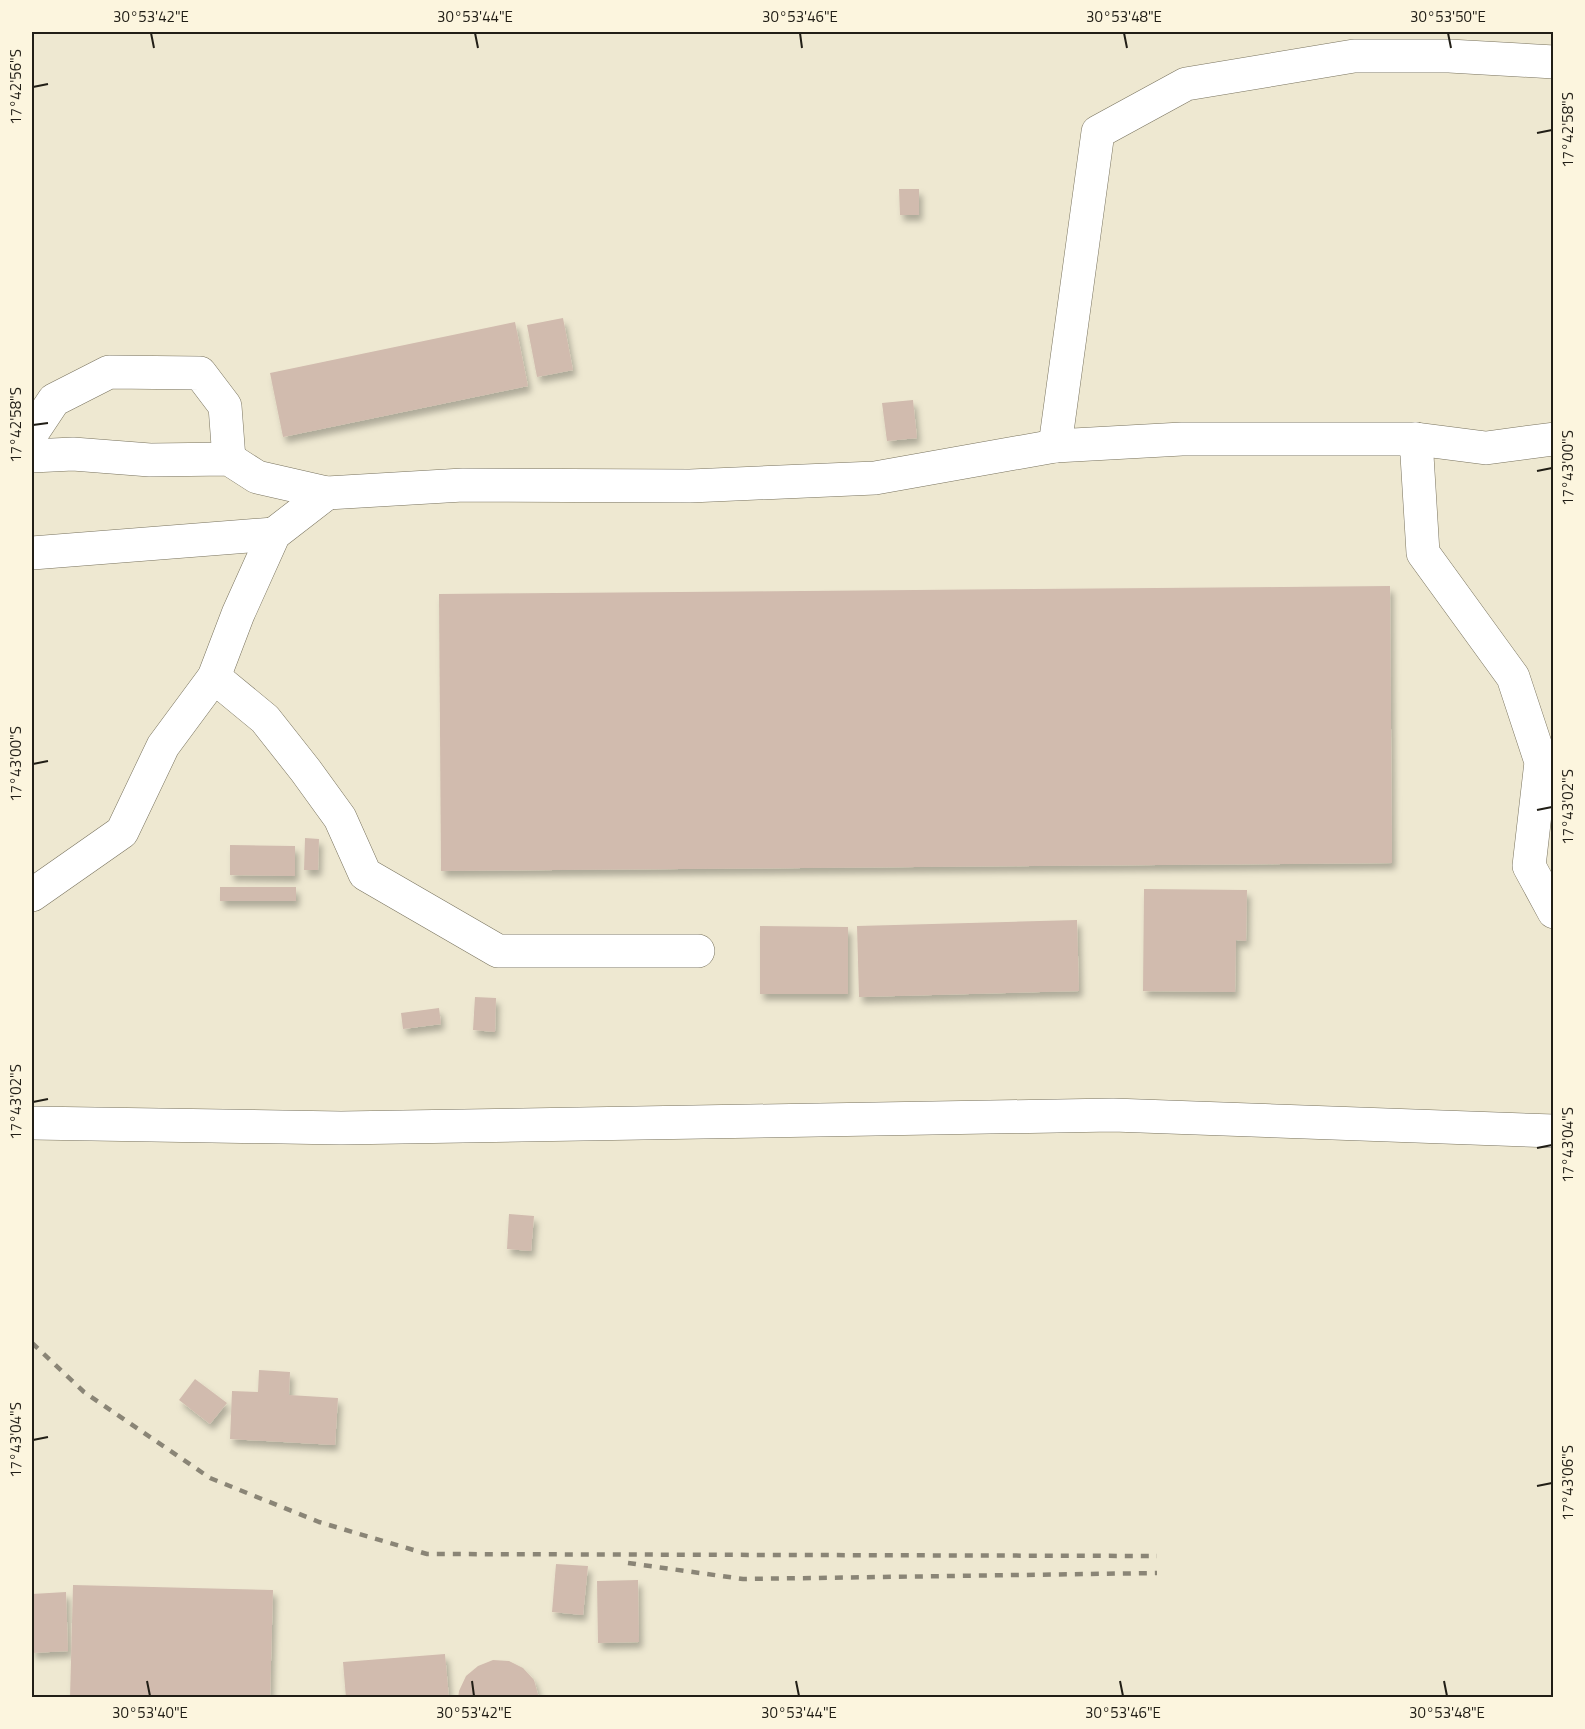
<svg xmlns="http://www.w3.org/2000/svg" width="1585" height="1729" font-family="'Titillium Web',sans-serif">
	<defs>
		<filter id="shadow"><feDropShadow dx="3.5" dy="6" stdDeviation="3" flood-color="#0004"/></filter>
	</defs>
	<rect width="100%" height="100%" fill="#eee8d1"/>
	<g fill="#d1bbae" filter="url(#shadow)">
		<path d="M899 189H919V215H900Z"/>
		<path d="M563 318 573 370 537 377 527 325Z"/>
		<path d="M515 322 528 386 283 437 270 373Z"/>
		<path d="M913 400 917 438 887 441 882 403Z"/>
		<path d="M1390 586 1392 863 441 871 439 594Z"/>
		<path d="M305 838 319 839 318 870H304Z"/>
		<path d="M230 845 295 846V876L230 875Z"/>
		<rect x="220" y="887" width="76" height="14"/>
		<path d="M1144 889 1247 890 1246 941 1236 940 1235 992 1143 991Z"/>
		<path d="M1077 920 1079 991 859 997 857 926Z"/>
		<path d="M760 926 848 927V994H760Z"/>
		<path d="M475 997 496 998 495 1032 473 1030Z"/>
		<path d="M439 1008 441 1024 403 1029 401 1013Z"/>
		<path d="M509 1214 534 1216 531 1251 507 1249Z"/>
		<path d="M259 1370 290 1372 289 1395 338 1398 335 1445 230 1439 232 1391 258 1392Z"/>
		<path d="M195 1379 227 1403 210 1424 179 1400Z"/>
		<path d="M556 1564 588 1566 583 1615 552 1612Z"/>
		<path d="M638 1580 639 1642 598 1643 597 1581Z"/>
		<path d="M73 1585 273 1590 270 1698H70Z"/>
		<path d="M66 1592 68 1651 32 1653V1594Z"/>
		<path d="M445 1654 449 1698H346L343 1662Z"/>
		<path d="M493 1660 509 1661 523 1668 534 1680 539 1698H458L459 1691 466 1676 478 1666Z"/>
	</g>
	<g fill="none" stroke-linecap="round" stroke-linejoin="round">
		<defs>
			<g id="minor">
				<path d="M32 433 54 400 109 372 200 373 225 406 229 459"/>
				<path d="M1416 439 1423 553 1513 677 1541 762 1529 866 1554 912"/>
				<path d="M1055 446 1098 132 1186 84 1354 56H1449L1554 62"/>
				<path d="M32 456 73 454 150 460 229 459 257 477 327 493 463 485 690 486 875 478 1055 446 1182 439H1416L1486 448 1554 439"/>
				<path d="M32 553 274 534"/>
				<path d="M214 677 265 719 306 771 340 818 365 874 498 951H698"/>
				<path d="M32 895 122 832 163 746 214 677 238 614 274 534 327 493"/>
				<path d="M32 1123 341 1128 1113 1115 1554 1131"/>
			</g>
		</defs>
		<use href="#minor" stroke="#78725d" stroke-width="34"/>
		<use href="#minor" stroke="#fff" stroke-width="33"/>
		<g stroke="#8a8576" stroke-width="4.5" stroke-dasharray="8 8" stroke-linecap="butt">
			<path d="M32 1343 84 1392 210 1478 319 1522 427 1554 1157 1556"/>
			<path d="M628 1563 743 1579 1157 1573"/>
		</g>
	</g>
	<path fill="none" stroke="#211e16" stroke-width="2" d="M151 33 154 48M475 33 478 48M800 33 802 48M1124 33 1127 48M1448 33 1451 48M33 87 48 84M1537 133 1552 130M33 425 48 423M1537 471 1552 468M33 764 48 761M1537 810 1552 807M33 1102 48 1099M1537 1148 1552 1145M33 1440 48 1437M1537 1486 1552 1483M147 1681 150 1696M472 1681 474 1696M796 1681 799 1696M1120 1681 1123 1696M1444 1681 1447 1696"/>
	<rect width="1585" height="1729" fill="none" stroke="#fcf5de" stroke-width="66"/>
	<rect x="33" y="33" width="1519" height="1663" fill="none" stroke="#211e16" stroke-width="2"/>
	<g font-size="15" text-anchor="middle" fill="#211e16">
		<text x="151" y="22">30°53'42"E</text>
		<text x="475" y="22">30°53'44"E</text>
		<text x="800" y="22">30°53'46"E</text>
		<text x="1124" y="22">30°53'48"E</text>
		<text x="1448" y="22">30°53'50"E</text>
		<text transform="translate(16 87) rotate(-90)" y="5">17°42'56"S</text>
		<text transform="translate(1568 130) rotate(-90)" y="5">17°42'58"S</text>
		<text transform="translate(16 425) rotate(-90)" y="5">17°42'58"S</text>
		<text transform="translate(1568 468) rotate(-90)" y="5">17°43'00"S</text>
		<text transform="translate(16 764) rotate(-90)" y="5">17°43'00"S</text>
		<text transform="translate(1568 807) rotate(-90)" y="5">17°43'02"S</text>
		<text transform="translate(16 1102) rotate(-90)" y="5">17°43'02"S</text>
		<text transform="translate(1568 1145) rotate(-90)" y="5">17°43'04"S</text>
		<text transform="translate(16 1440) rotate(-90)" y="5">17°43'04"S</text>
		<text transform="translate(1568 1483) rotate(-90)" y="5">17°43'06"S</text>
		<text x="150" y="1718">30°53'40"E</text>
		<text x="474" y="1718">30°53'42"E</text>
		<text x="799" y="1718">30°53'44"E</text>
		<text x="1123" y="1718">30°53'46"E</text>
		<text x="1447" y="1718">30°53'48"E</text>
	</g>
</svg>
